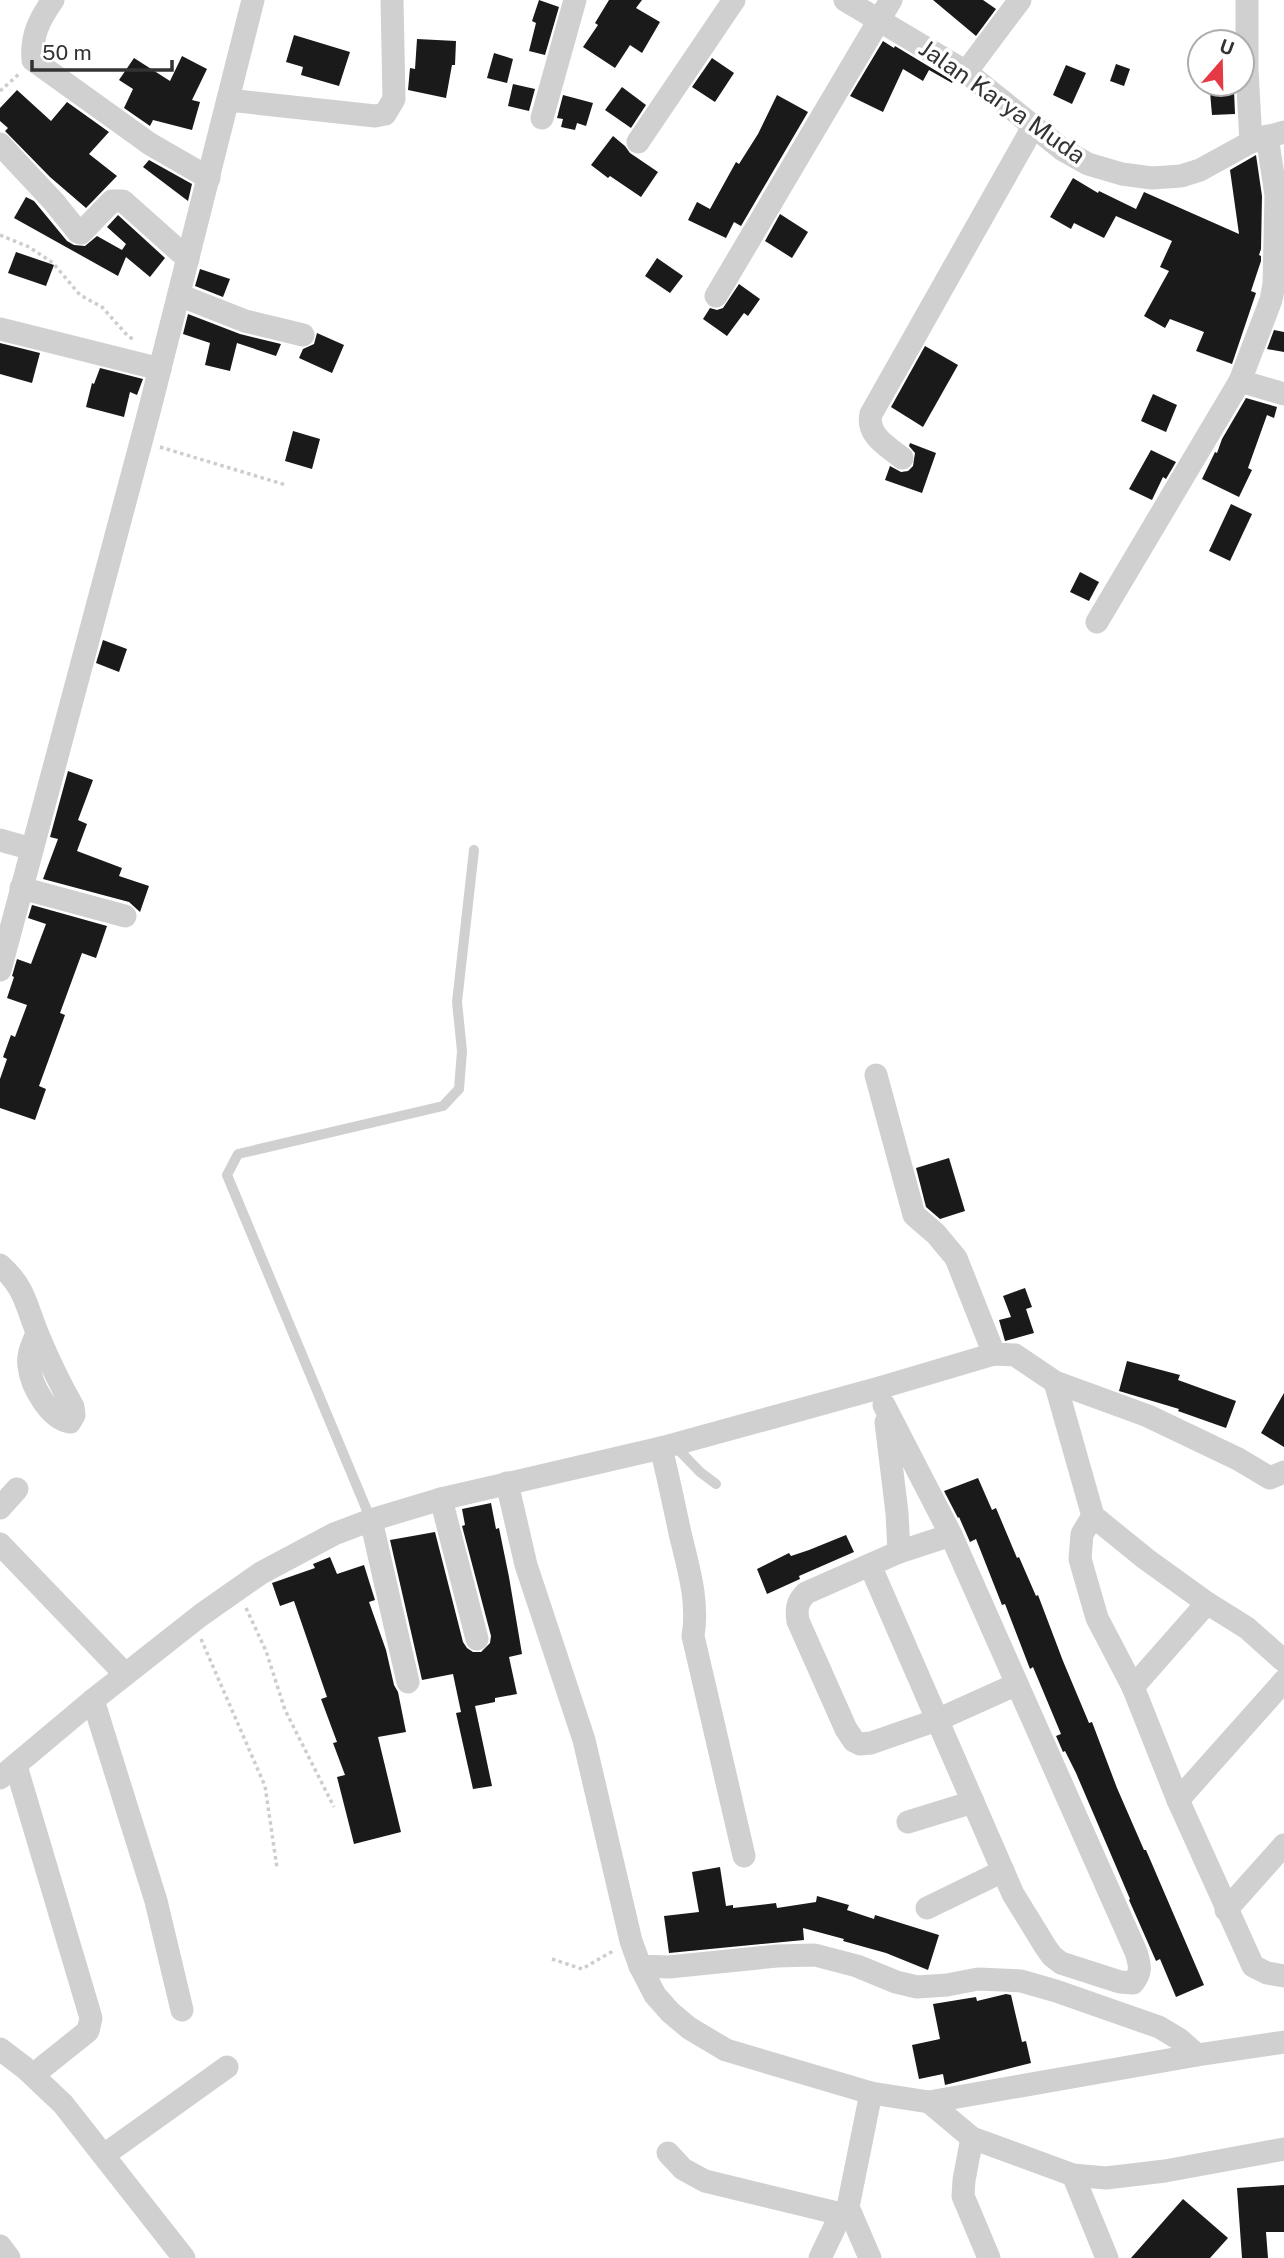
<svg xmlns="http://www.w3.org/2000/svg" width="1284" height="2258" font-family="'Public Sans',sans-serif">
	<rect width="100%" height="100%" fill="#fff"/>
	<g fill="#1a1a1a">
		<path d="M539 0 559 7 545 55 529 51 536 23 532 21Z"/>
		<path d="M609 0H642L636 8 660 22 642 53 630 45 615 68 583 47 598 25 595 23Z"/>
		<path d="M933 0H983L996 9 976 36Z"/>
		<path d="M294 35 350 52 339 86 301 75 303 67 286 62Z"/>
		<path d="M417 39 456 41 455 65H452L446 98 408 90 410 68 415 69Z"/>
		<path d="M883 41 894 48 895 46 953 81 952 83 929 70 923 81 903 69 883 112 850 96Z"/>
		<path d="M494 53 513 59 507 83 487 78Z"/>
		<path d="M182 56 207 69 192 100 200 102 192 130 153 120 150 126 124 108 133 89 119 80 134 58 170 81Z"/>
		<path d="M712 58 734 73 715 102 692 87Z"/>
		<path d="M1116 64 1130 69 1124 86 1110 81Z"/>
		<path d="M1066 65 1086 73 1072 104 1053 95Z"/>
		<path d="M513 84 535 89 529 111 508 106Z"/>
		<path d="M622 87 646 105 631 128 605 110Z"/>
		<path d="M17 90 51 121 67 102 109 132 89 154 117 176 86 208 50 177 5 131 8 128 0 121V108Z"/>
		<path d="M1234 90 1235 114 1212 115 1210 92Z"/>
		<path d="M563 95 593 103 586 126 577 123 575 130 561 127 563 119 557 118Z"/>
		<path d="M777 95 808 112 741 226 734 222 726 238 688 220 697 202 710 209 736 162 739 164 758 134Z"/>
		<path d="M613 136 625 146 630 153 658 172 641 197 610 176 608 178 591 165Z"/>
		<path d="M1256 155 1262 196 1261 249 1259 255 1261 256V261L1251 291 1256 293 1232 364 1196 351 1204 332 1170 319 1165 328 1144 316 1169 271 1160 267 1172 241 1116 216 1104 238 1074 223 1071 229 1050 217 1073 178 1098 193 1099 191 1136 209 1144 192 1239 234 1230 170Z"/>
		<path d="M149 160 192 184 188 201 143 167Z"/>
		<path d="M26 197 34 201 67 241 74 245 85 246 97 236 122 250 126 244 107 227 118 215 165 258 150 277 126 257 118 276 14 218Z"/>
		<path d="M780 214 808 232 792 258 765 241Z"/>
		<path d="M16 252 54 265 46 286 8 273Z"/>
		<path d="M657 258 683 276 670 293 645 276Z"/>
		<path d="M200 269 230 279 223 297 195 286Z"/>
		<path d="M739 284 760 299 748 316 744 313 727 336 703 319 710 308 717 310 723 308Z"/>
		<path d="M188 314 240 334 281 344 276 356 237 343 230 371 205 365 210 343 183 334Z"/>
		<path d="M1274 330 1284 332V352L1267 349Z"/>
		<path d="M317 333 344 345 332 373 299 358 303 349 314 344Z"/>
		<path d="M0 343 40 353 32 383 0 374Z"/>
		<path d="M925 346 958 365 923 427 891 407Z"/>
		<path d="M100 368 143 379 137 395 130 392 124 417 86 407 92 383 94 384Z"/>
		<path d="M1153 394 1177 405 1166 432 1141 421Z"/>
		<path d="M1246 398 1277 407 1274 418 1267 415 1248 468 1252 470 1239 497 1202 479 1215 452 1217 453 1222 439Z"/>
		<path d="M293 431 320 439 312 469 285 461Z"/>
		<path d="M910 443 936 453 922 493 885 480 890 466 901 472 908 471 913 466 915 453 909 446Z"/>
		<path d="M1151 450 1176 462 1166 479 1163 477 1152 500 1129 489Z"/>
		<path d="M1231 504 1252 514 1230 561 1209 551Z"/>
		<path d="M1080 572 1099 582 1089 601 1070 592Z"/>
		<path d="M103 640 127 649 119 672 96 663Z"/>
		<path d="M68 771 93 780 78 820 87 824 77 851 122 868 119 876 149 886 140 912 129 902 43 879 58 839 50 837Z"/>
		<path d="M32 905 107 926 96 958 82 953 60 1013 65 1015 39 1086 46 1089 35 1120 0 1108V1079L7 1059 3 1057 11 1035 15 1037 27 1005 7 998 14 977 12 976 17 959 31 964 46 924 28 918Z"/>
		<path d="M949 1158 965 1211 940 1219 926 1207 916 1168Z"/>
		<path d="M1025 1288 1032 1307 1026 1309 1034 1333 1005 1341 999 1320 1011 1317 1003 1296Z"/>
		<path d="M1127 1361 1180 1375 1178 1380 1236 1401 1226 1428 1178 1411 1179 1409 1119 1391Z"/>
		<path d="M1284 1393V1447L1261 1433Z"/>
		<path d="M978 1478 992 1510 996 1508 1017 1558 1019 1557 1036 1596 1038 1595 1063 1661 1089 1723 1092 1722 1117 1788 1144 1850H1146L1204 1985 1176 1997 1160 1959 1156 1961 1137 1918 1129 1900 1130 1899 1076 1773 1065 1751 1063 1752 1056 1736 1061 1734 1033 1667 1030 1669 1005 1604 1002 1605 976 1539 970 1542 959 1517 958 1518 944 1491Z"/>
		<path d="M491 1503 496 1529 499 1528 509 1577 522 1654 509 1657 517 1694 495 1698V1702L475 1706 492 1786 473 1789 456 1713 461 1712 453 1674 422 1680 390 1540 435 1532 463 1642 467 1648 473 1652H481L490 1643 491 1636 462 1526 465 1525 462 1509Z"/>
		<path d="M846 1535 854 1552 799 1576 800 1579 767 1594 757 1569 789 1553 791 1556 809 1550Z"/>
		<path d="M330 1557 337 1574 364 1565 375 1600 369 1602 386 1650 394 1685 398 1692 406 1732 378 1737 401 1832 354 1844 337 1777 345 1775 333 1743 337 1742 321 1699 327 1697 294 1601 280 1606 272 1583 315 1568 313 1564Z"/>
		<path d="M720 1867 726 1906 733 1905V1908L776 1903 777 1908 816 1902 817 1896 849 1905 847 1910 874 1919 875 1915 939 1935 928 1970 886 1953 843 1941 844 1939 803 1928 804 1940 669 1953 664 1916 699 1912 692 1872Z"/>
		<path d="M1006 1994 1011 1995 1022 2042 1026 2041 1031 2063 945 2085 943 2074 919 2079 912 2045 940 2039 933 2004 976 1997 977 2001Z"/>
		<path d="M1284 2185V2232H1266L1268 2258H1242L1237 2188Z"/>
		<path d="M1183 2199 1228 2238 1210 2258H1131Z"/>
	</g>
	<g fill="none" stroke-linecap="round" stroke-linejoin="round">
		<g stroke="#cdcdcd" stroke-width="3.5" stroke-dasharray="3.5 3.5" stroke-linecap="butt">
			<path d="M0 91 19 74"/>
			<path d="M0 235 29 247 53 263 80 295 102 307 127 335 134 340"/>
			<path d="M160 447 286 485"/>
			<path d="M246 1608 266 1651 285 1710 334 1807"/>
			<path d="M201 1639 265 1786 277 1868"/>
			<path d="M552 1959 582 1969 613 1951"/>
		</g>
		<g stroke="#d0d0d0" stroke-width="10">
			<path d="M673 1444 700 1472 716 1484"/>
			<path d="M371 1520 227 1175 238 1154 443 1106 459 1089 462 1051 457 1002 474 850"/>
		</g>
		<g stroke="#d0d0d0" stroke-width="23">
			<path d="M53 0C39 20 31 36 33 60L150 144 209 178"/>
			<path d="M845 0 966 72 1063 150 1088 164 1122 174 1152 178 1181 176 1200 170 1251 142 1284 132"/>
			<path d="M1247 0V70L1251 142"/>
			<path d="M966 72 1020 0"/>
			<path d="M228 100 375 116 385 114 394 99 392 0"/>
			<path d="M542 118 575 0"/>
			<path d="M1267 136 1276 195 1274 284 1271 300 1240 381 1284 394"/>
			<path d="M638 142 734 0"/>
			<path d="M0 144 54 202 78 232 81 233 112 201H123L188 259"/>
			<path d="M179 295 245 321 303 335"/>
			<path d="M716 296 891 0"/>
			<path d="M0 329 160 369"/>
			<path d="M902 458C887 446 866 435 871 414L1033 127"/>
			<path d="M1097 622 1240 381"/>
			<path d="M0 840 32 849"/>
			<path d="M21 888 125 916"/>
			<path d="M0 970 149 412 253 0"/>
			<path d="M876 1075 914 1215 936 1234 956 1258 994 1354"/>
			<path d="M0 1265C26 1288 26 1307 39 1337 49 1361 60 1384 73 1407L74 1415 70 1422C49 1419 31 1385 29 1366 27 1354 33 1344 37 1333"/>
			<path d="M1055 1382 1093 1516 1146 1559 1207 1603 1247 1628 1284 1661"/>
			<path d="M886 1422 897 1513 899 1552"/>
			<path d="M661 1448C668 1476 674 1505 680 1533 688 1567 699 1601 693 1636L744 1856"/>
			<path d="M507 1483 526 1565 584 1740 631 1941 640 1966 669 1967 777 1956 815 1955 857 1966 896 1982 917 1987 947 1985 978 1979 1021 1981 1056 1991 1159 2027 1179 2039 1197 2055 1284 2042"/>
			<path d="M441 1499 477 1639"/>
			<path d="M0 1508 17 1489"/>
			<path d="M1093 1516 1082 1534 1080 1559 1097 1618 1133 1687 1178 1800 1253 1966 1267 1973 1284 1976"/>
			<path d="M371 1520 408 1682"/>
			<path d="M951 1535 899 1552 806 1593C797 1602 796 1609 798 1621L846 1729 854 1741 860 1744 871 1743 937 1720 1017 1684"/>
			<path d="M0 1544 125 1674"/>
			<path d="M870 1565 1013 1894 1045 1946 1052 1956 1061 1963 1120 1982 1133 1983C1142 1972 1140 1965 1136 1952L951 1535 884 1405"/>
			<path d="M1133 1687 1207 1603"/>
			<path d="M93 1700 156 1901 182 2010"/>
			<path d="M16 1766 91 2018 88 2031 33 2075"/>
			<path d="M0 1778 93 1700 201 1615 261 1573 334 1534 371 1520 441 1499 661 1448 879 1388 994 1354 1015 1355 1055 1382 1148 1416 1238 1459 1270 1478 1284 1472"/>
			<path d="M1178 1800 1284 1681"/>
			<path d="M908 1822 973 1802"/>
			<path d="M927 1908 1003 1871"/>
			<path d="M1226 1910 1284 1845"/>
			<path d="M640 1966 655 1995 670 2012 689 2028 726 2050 871 2093 929 2102 1197 2055"/>
			<path d="M0 2049 25 2068 63 2104 184 2258"/>
			<path d="M929 2102 972 2138 1073 2175 1106 2178 1165 2171 1284 2149"/>
			<path d="M972 2138 964 2180 963 2196 989 2258"/>
			<path d="M668 2153 683 2169 705 2181 841 2214"/>
			<path d="M104 2155 227 2067"/>
			<path d="M1073 2175 1107 2258"/>
			<path d="M848 2207 870 2258"/>
			<path d="M0 2246 9 2258"/>
			<path d="M820 2258 841 2214 848 2207 871 2093"/>
		</g>
	</g>
	<g text-anchor="middle" stroke-width="7" stroke-linejoin="round" paint-order="stroke">
		<g font-size="24" fill="#333" stroke="#fff">
			<text transform="translate(1002 102) rotate(35)" y="8">Jalan Karya Muda</text>
		</g>
	</g>
	<g transform="translate(1221 63) rotate(20)"><circle r="33" fill="#ffffff" stroke="#adadad" stroke-width="2"/>
	<path d="M0-5L12 26L0 18L-12 26Z" fill="#e63946"/>
	<text y="-10" font-size="19" font-weight="bold" text-anchor="middle" fill="#333333">U</text>
	</g>
	<path d="M32 60v10h140v-10" fill="none" stroke="#333333" stroke-width="3.5"/>
	<text x="42" y="60" font-size="21" fill="#333333" stroke="#ffffff" stroke-width="5" paint-order="stroke">50 m</text>
</svg>
